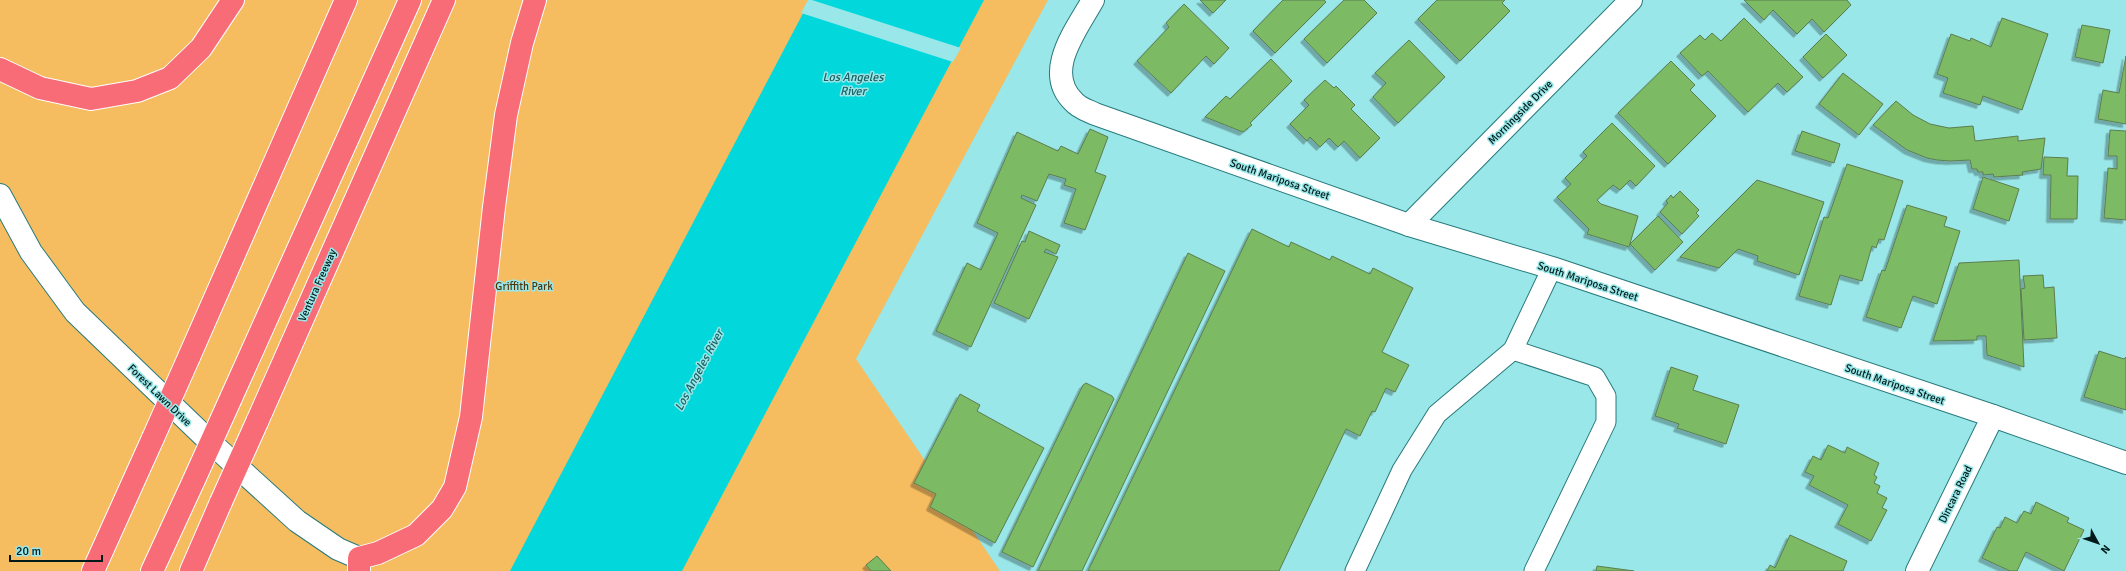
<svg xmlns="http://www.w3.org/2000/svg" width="2126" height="571" font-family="Signika,sans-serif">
	<defs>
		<filter id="shadow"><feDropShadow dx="-3.5" dy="3.5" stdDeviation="0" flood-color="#0004"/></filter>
	</defs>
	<rect width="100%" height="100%" fill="#99e7e8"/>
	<path fill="#f5bc60" d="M0 0H1048L856 359 1000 571H0Z"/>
	<path fill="#02d8dc" d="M810 0H984L682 571H510Z"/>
	<path fill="#99e7e8" d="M808 0H812L961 48 953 62 801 13Z"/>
	<g fill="#7bba63" stroke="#5c7d50" filter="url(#shadow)">
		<path d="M1200 0H1226L1213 13Z"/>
		<path d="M1283 0H1324L1326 2 1275 53 1253 31Z"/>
		<path d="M1344 0H1364L1377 13 1327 63 1304 39Z"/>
		<path d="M1437 0H1505L1502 3 1510 11 1460 61 1418 19Z"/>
		<path d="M1744 0H1847L1851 5 1824 32 1812 19 1797 34 1773 10 1764 20Z"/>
		<path d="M1184 4 1229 48 1214 64 1206 56 1171 93 1137 61 1169 27 1166 23Z"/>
		<path d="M1744 18 1803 77 1787 92 1778 83 1748 112 1708 71 1702 76 1680 53 1700 35 1705 40 1712 33 1721 41Z"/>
		<path d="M2002 18 2048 34 2022 110 1983 96 1980 105 1943 93 1948 78 1937 74 1951 34 1970 41 1971 38 1991 47Z"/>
		<path d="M2082 25 2110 30 2103 63 2075 57Z"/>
		<path d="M1826 34 1847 55 1823 78 1803 57Z"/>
		<path d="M1409 40 1445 77 1398 123 1373 97 1386 83 1375 73Z"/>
		<path d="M2126 56V124L2098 119 2103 90 2119 93Z"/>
		<path d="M1271 59 1292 81 1250 123 1252 125 1243 132 1205 117 1226 96 1230 99Z"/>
		<path d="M1671 61 1695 85 1690 90 1716 116 1668 164 1618 113Z"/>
		<path d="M1843 73 1883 104 1859 135 1819 104Z"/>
		<path d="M1325 80 1334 88 1336 86 1355 105 1351 109 1380 138 1360 158 1344 141 1338 147 1329 138 1320 147 1310 137 1307 141 1290 124 1309 105 1304 100Z"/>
		<path d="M1896 101 1913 115 1930 124 1949 128 1973 126 1975 141 2018 136V141L2045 138 2041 169 2022 172 2023 175 1994 177 1993 174 1983 175V172H1978L1977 169H1972L1970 160 1950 161 1937 160 1927 158 1907 150 1873 125Z"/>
		<path d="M1612 123 1655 166 1636 186 1630 180 1620 190 1613 185 1597 200 1601 204 1638 216 1629 247 1587 234 1589 229 1557 197 1571 184 1565 178 1587 156 1583 152Z"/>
		<path d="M1090 129 1108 137 1095 172 1106 176 1085 230 1064 223 1076 189 1064 185 1066 179 1049 174 1037 201 1022 195 1021 198 1036 205 971 347 936 331 967 263 981 270 998 233 977 223 1017 132 1058 151 1061 146 1078 154Z"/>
		<path d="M2110 130 2126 131V220L2104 218 2108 168 2117 169V156H2108Z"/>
		<path d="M1802 131 1840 144 1834 163 1795 151Z"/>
		<path d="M2044 157 2068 158 2067 176H2078L2077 219H2050L2051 175H2043Z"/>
		<path d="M1847 164 1903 181 1884 240 1879 239 1876 248 1872 246 1862 281 1840 275 1831 305 1799 296 1824 217 1828 218Z"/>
		<path d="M1983 177 2019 189 2009 221 1973 209Z"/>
		<path d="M1757 180 1824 202 1799 275 1757 261 1758 256 1738 249 1719 268 1680 257Z"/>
		<path d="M1680 191 1699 210 1696 213 1699 216 1682 234 1660 212 1668 203 1666 201 1671 195 1673 198Z"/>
		<path d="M1907 205 1947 217 1944 226 1960 231 1937 304 1913 296 1901 328 1866 317 1882 270 1885 271Z"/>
		<path d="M1658 216 1683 242 1655 270 1630 244Z"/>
		<path d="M1252 229 1289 247 1291 242 1330 260 1332 256 1370 274 1373 268 1413 288 1382 352 1409 365 1395 392 1386 388 1375 412 1372 411 1360 436 1346 429 1279 571H1088Z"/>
		<path d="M1029 231 1060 245 1056 254 1046 249 1044 252 1058 257 1029 319 994 303 1022 241 1025 242Z"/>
		<path d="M1188 253 1225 271 1082 571H1038Z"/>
		<path d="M2019 260 2024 367 1987 355 1986 336H1977V340L1933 341 1959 263Z"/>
		<path d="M2043 275 2044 288 2054 287 2057 338 2024 340 2021 289 2025 288 2023 276Z"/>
		<path d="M2099 351 2124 359 2126 357V410L2084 397Z"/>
		<path d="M1671 367 1698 376 1693 390 1739 405 1726 444 1677 428 1679 424 1655 416Z"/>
		<path d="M1086 383 1112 396 1114 399 1033 567 1002 552 1083 385Z"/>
		<path d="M960 394 980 405 977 411 1044 448 995 543 930 507 936 494 914 483Z"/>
		<path d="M1828 445 1845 453 1847 447 1879 463 1874 475 1877 477 1874 483 1880 486 1877 493 1887 498 1882 508 1887 510 1871 541 1838 524 1848 505 1809 485 1814 476 1805 472 1813 456 1821 460Z"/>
		<path d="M2036 502 2069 518 2067 522 2084 530 2064 571 2026 552 2017 571H2010L1982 558 1997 527 2000 528 2005 517 2017 523 2024 511 2031 514Z"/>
		<path d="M1790 535 1847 561 1843 571H1767L1770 565 1775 568Z"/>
		<path d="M877 556 891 571H871L866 565Z"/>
		<path d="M1597 566 1634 571H1596Z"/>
	</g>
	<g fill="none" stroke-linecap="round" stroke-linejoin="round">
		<defs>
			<g id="service">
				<path d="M1513 350 1595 377 1606 396V422L1534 571"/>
				<path d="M1355 571 1402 470 1437 414 1513 350 1552 268"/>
			</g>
			<g id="minor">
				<path d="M1093 0C1077 29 1042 72 1074 102 1079 108 1089 111 1095 114L1409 225 1552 268 1993 416 2126 463"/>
				<path d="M1409 225 1631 0"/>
				<path d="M1917 571 1993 416"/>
			</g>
			<path id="tertiary" d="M0 195 31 252 75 312 208 440 297 521 338 549 359 558"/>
			<g id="motorway">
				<path d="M0 69 40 88 91 99 137 91 170 78 201 48 233 0"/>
				<path d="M189 357 346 0"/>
				<path d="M231 398 410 0"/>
				<path d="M257 422 444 0"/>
				<path d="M93 571 153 438"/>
				<path d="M152 571 194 480"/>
				<path d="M191 571 221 502"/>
				<path d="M359 571V558L378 553 416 535 442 509 455 487 471 417 494 207 506 115 522 43 535 0"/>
			</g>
		</defs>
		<use href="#service" stroke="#287a7c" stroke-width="21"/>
		<use href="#minor" stroke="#287a7c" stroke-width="24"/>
		<use href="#tertiary" stroke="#287a7c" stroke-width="24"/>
		<use href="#motorway" stroke="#fff" stroke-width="24"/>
		<use href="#service" stroke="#fff" stroke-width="19"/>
		<use href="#minor" stroke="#fff" stroke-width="22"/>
		<use href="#tertiary" stroke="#fff" stroke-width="22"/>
		<use href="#motorway" stroke="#f86c78" stroke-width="22"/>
		<defs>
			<g id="motorway-bridge">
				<path d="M153 438 189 357"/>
				<path d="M194 480 231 398"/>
				<path d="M221 502 257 422"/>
			</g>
		</defs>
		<use href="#motorway-bridge" stroke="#fff" stroke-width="24" stroke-linecap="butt"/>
		<use href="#motorway-bridge" stroke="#f86c78" stroke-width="22"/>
	</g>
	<g text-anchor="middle" stroke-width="3" stroke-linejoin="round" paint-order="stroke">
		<g font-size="11" fill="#021a1a" stroke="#99e7e8">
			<text transform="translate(1520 112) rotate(-45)" y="4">Morningside Drive</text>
			<text transform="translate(1280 179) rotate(19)" y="4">South Mariposa Street</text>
			<text transform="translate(1588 281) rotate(18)" y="4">South Mariposa Street</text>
			<text transform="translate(317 285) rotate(-66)" y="4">Ventura Freeway</text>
			<text transform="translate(1895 384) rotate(19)" y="4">South Mariposa Street</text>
			<text transform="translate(160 395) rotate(44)" y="4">Forest Lawn Drive</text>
			<text transform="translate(1955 494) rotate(-64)" y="4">Dincara Road</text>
		</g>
		<g font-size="11" fill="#4d3509" stroke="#99e7e8">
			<text x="524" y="290">Griffith Park</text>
		</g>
		<g font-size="12" font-style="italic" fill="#1b6062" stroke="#99e7e8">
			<text x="853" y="81">Los Angeles<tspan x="853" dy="14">River</tspan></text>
			<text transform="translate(699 370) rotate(-62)" y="4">Los Angeles River</text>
		</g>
	</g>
	<g transform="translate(2098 543) rotate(130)" stroke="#99e7e8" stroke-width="3" paint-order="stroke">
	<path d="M0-3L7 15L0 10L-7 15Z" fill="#021a1a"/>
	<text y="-6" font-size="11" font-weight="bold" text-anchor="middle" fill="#021a1a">N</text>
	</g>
	<path d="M10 555v6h92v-6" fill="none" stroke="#021a1a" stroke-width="2"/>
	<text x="16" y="555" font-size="12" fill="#021a1a" stroke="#99e7e8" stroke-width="3" paint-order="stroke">20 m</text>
</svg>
